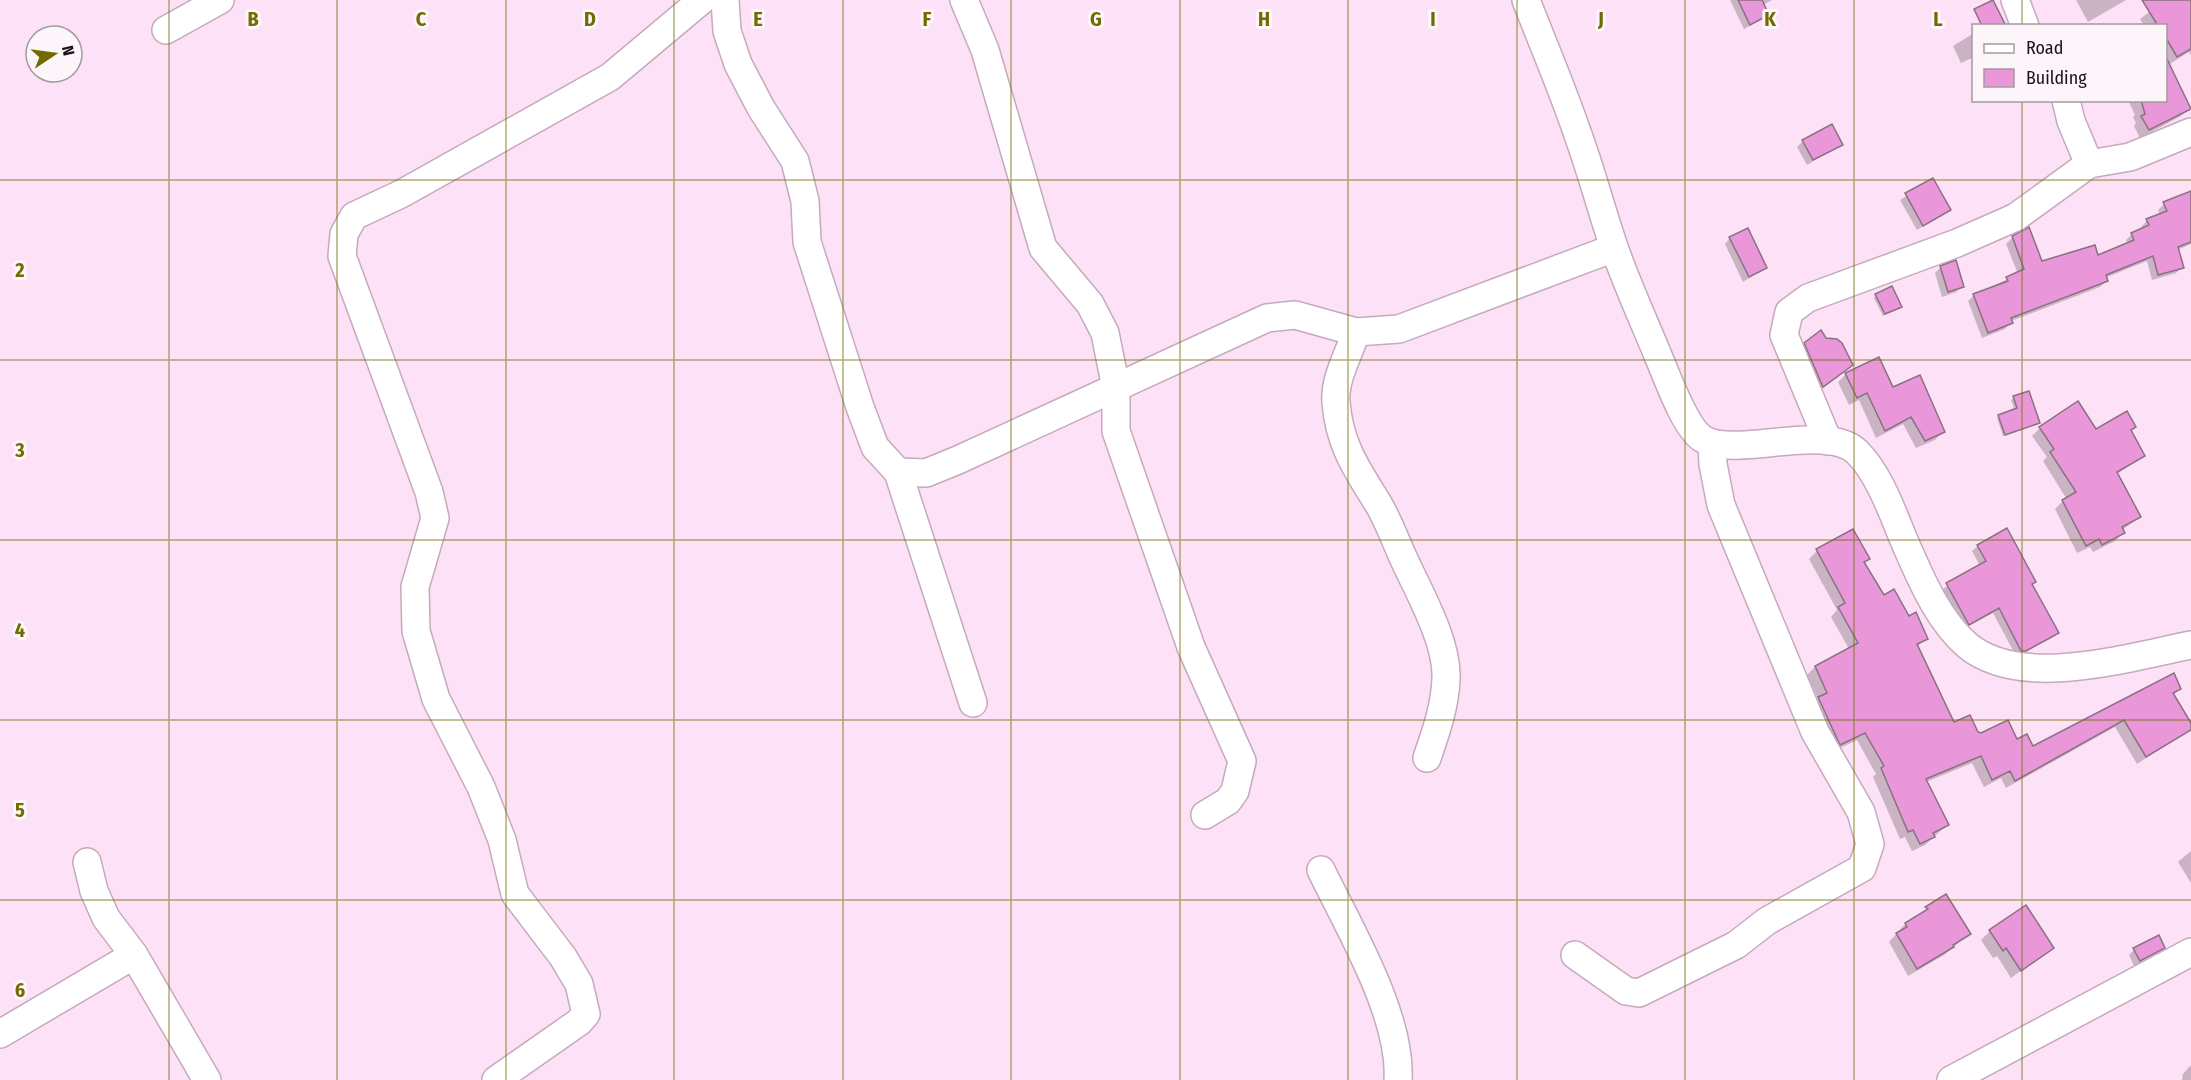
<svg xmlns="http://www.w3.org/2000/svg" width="2191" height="1080" font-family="'Fira Sans Condensed',sans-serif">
	<rect width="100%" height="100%" fill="#fde1f6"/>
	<g fill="#0003">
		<path d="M1730 0H1772L1763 5 1768 15 1744 29Z"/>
		<path d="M2076 0H2126L2088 22Z"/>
		<path d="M2165 0H2191V55L2189 52 2168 65 2190 108 2181 116 2140 138 2134 126 2136 123 2133 117 2135 115 2128 100H2166L2168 64 2166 26H2144L2140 19Z"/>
		<path d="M1974 33V57L1961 63 1953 46Z"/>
		<path d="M1803 141 1841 144 1807 165 1797 147Z"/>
		<path d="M1932 180 1949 210 1917 230 1900 200Z"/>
		<path d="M2191 193V244L2177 250 2182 267 2176 273 2152 280 2147 261 2105 278 2106 281 2100 287 2011 321 2005 329 1982 338 1968 301 1974 295 2018 274 2006 244 2013 237 2041 263 2097 257 2128 244 2126 240 2132 234 2142 230 2141 227 2147 221 2160 215 2158 210 2164 204Z"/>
		<path d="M1730 238 1766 267 1743 282 1725 244Z"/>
		<path d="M1955 262 1962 286 1956 292 1942 297 1935 273 1940 268Z"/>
		<path d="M1876 295 1900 307 1883 316 1874 298Z"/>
		<path d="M1825 339 1851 365 1814 394 1796 353 1805 344Z"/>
		<path d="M1846 374 1943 431 1935 440 1916 448 1903 424 1876 438 1859 400 1849 405 1838 382Z"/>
		<path d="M2014 398 2038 423 2003 436 1997 418 2015 411 2011 400Z"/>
		<path d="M2040 428 2130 431 2144 456 2117 474 2140 517 2122 530 2123 533 2115 541 2093 552 2090 547 2077 553 2055 509 2066 498 2043 461 2047 457 2032 436Z"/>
		<path d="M1852 531 1868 559 1863 563 1883 597 1908 618 1926 639 1917 647 1953 724 1976 733 2016 741 2032 748 2180 689 2173 695 2191 729 2137 764 2115 727 2006 788 2001 778 1984 787 1972 763 1926 782 1947 825 1925 845 1912 851 1905 837 1900 839 1873 777 1876 774 1857 740 1832 752 1810 707 1818 699 1807 675 1815 667 1849 649 1831 617 1837 610 1809 559 1817 551Z"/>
		<path d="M1978 546 2035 582 2031 585 2057 632 2052 638 2016 656 1993 613 1963 629 1941 590 1980 566 1972 551Z"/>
		<path d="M2191 851V883L2178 862Z"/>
		<path d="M1946 896 1969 934 1944 955 1908 976 1889 942 1905 924Z"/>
		<path d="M1990 931 2052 948 2011 978 1997 956 1993 958 1981 940Z"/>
		<path d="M2163 948 2134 966 2129 955 2134 950Z"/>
		<path d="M2191 1065V1080H2182L2183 1074Z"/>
	</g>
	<g fill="#e997d8" stroke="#897083" stroke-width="1.5">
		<path d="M1738 0H1762L1769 15 1750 25Z"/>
		<path d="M1993 0 2006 26H1982L1974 9Z"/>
		<path d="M2142 0H2191V49L2177 57 2166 38V26H2158Z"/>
		<path d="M2166 57 2191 109 2149 130 2141 116 2145 114 2141 100H2166Z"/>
		<path d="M1832 124 1843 145 1813 160 1802 140Z"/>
		<path d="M1933 178 1951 210 1923 226 1905 193Z"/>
		<path d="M2191 191V242L2178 247 2184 268 2158 275 2153 256 2106 275 2108 281 2011 318 2013 323 1988 333 1973 294 2008 281 2006 277 2024 269 2012 236 2029 227 2042 261 2095 245 2098 255 2134 240 2131 233 2149 225 2146 219 2167 211 2163 202Z"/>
		<path d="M1748 228 1767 268 1749 277 1729 237Z"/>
		<path d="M1956 260 1964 287 1948 292 1940 266Z"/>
		<path d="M1892 286 1902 307 1885 314 1875 294Z"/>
		<path d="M1821 330 1826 338 1837 339 1842 343 1853 365 1823 387 1804 343Z"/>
		<path d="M1879 357 1893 387 1920 375 1945 432 1925 441 1911 417 1885 431 1867 393 1857 398 1845 373Z"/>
		<path d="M2029 391 2040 423 2005 435 1998 415 2017 408 2013 396Z"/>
		<path d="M2078 401 2096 429 2127 411 2136 427 2131 430 2145 456 2117 472 2141 517 2122 527 2125 533 2102 545 2099 539 2086 546 2062 500 2076 492 2050 452 2054 449 2039 427Z"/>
		<path d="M2007 528 2036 582 2032 584 2059 633 2026 651H2021L1999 608 1969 625 1946 583 1986 561 1977 545Z"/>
		<path d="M1853 529 1870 559 1864 562 1884 595 1894 589 1909 616 1916 612 1928 639 1917 644 1954 722 1970 715 1978 732 1981 733 2008 720 2017 739 2027 734 2033 746 2174 673 2181 689 2173 693 2191 723V730L2146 757 2124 720 2015 781 2010 771 1992 780 1981 756 1926 779 1949 825 1933 833 1935 837 1920 844 1913 830 1908 832 1881 768 1884 766 1865 733 1840 745 1818 697 1827 693 1815 666 1858 643 1838 607 1845 603 1816 549Z"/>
		<path d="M1946 894 1971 934 1953 945 1954 947 1917 969 1896 933 1907 927 1905 923 1928 909 1925 907Z"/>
		<path d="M2026 905 2054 948 2021 971 2006 948 2003 951 1989 930Z"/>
		<path d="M2159 935 2165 948 2140 961 2133 948Z"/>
	</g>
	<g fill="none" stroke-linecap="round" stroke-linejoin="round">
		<defs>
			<g id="minor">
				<path d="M725 0 727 31 738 64 761 108 795 161 805 201 807 242 860 407 875 447 898 472 926 473 958 460 1267 318 1295 315 1356 332 1399 329 1614 248"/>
				<path d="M964 0 985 50 1043 248 1090 304 1105 333 1116 388V431L1191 647 1242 761 1235 791 1228 801 1205 815"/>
				<path d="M1526 0C1543 44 1562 88 1577 132 1591 170 1601 209 1614 247 1627 285 1644 321 1659 358 1668 379 1685 428 1703 439 1734 459 1827 422 1857 452 1883 478 1895 522 1910 554 1924 586 1941 623 1968 646 2023 690 2129 657 2191 645"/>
				<path d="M2015 0 2025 26"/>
				<path d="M166 30 220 0"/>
				<path d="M2089 164 2130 157 2191 132"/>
				<path d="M1356 332C1349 354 1334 379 1336 402 1339 445 1358 471 1379 505 1388 521 1395 539 1402 555 1417 589 1448 641 1446 679 1445 706 1436 732 1427 758"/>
				<path d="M1828 441 1784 335 1789 312 1808 298 1957 243 2016 217 2089 164 2071 121 2066 100"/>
				<path d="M898 472 973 703"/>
				<path d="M87 862 94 891 106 918 134 955 207 1080"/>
				<path d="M1321 870C1349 928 1402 1016 1398 1080"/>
				<path d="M1575 955 1626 991 1639 993 1736 945 1767 921 1862 868 1870 844 1861 812 1815 732 1721 505 1713 464 1712 444"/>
				<path d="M0 1034 134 955"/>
				<path d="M496 1080 579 1022 586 1014 579 984 563 957 515 894 502 840 481 787 436 699 416 631 415 587 435 518 429 492 342 256 344 234 354 216 401 194 610 77 702 0"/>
				<path d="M1951 1080 2191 952"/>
			</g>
		</defs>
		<use href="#minor" stroke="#c5aabe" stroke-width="30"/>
		<use href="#minor" stroke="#fff" stroke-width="27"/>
	</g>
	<path fill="none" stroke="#736a03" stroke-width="1.5" stroke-opacity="0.55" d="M169 0V1080M337 0V1080M506 0V1080M674 0V1080M843 0V1080M1011 0V1080M1180 0V1080M1348 0V1080M1517 0V1080M1685 0V1080M1854 0V1080M2022 0V26M2022 100V1080M0 180H2191M0 360H2191M0 540H2191M0 720H2191M0 900H2191"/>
	<g font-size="20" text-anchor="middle" font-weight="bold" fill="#736a03" stroke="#fcf6fa" stroke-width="6" stroke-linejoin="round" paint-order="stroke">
		<text x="253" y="26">B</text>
		<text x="421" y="26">C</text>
		<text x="590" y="26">D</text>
		<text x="758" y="26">E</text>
		<text x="927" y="26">F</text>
		<text x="1096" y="26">G</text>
		<text x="1264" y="26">H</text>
		<text x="1433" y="26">I</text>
		<text x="1601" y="26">J</text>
		<text x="1770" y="26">K</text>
		<text x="1938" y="26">L</text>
		<text x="20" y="277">2</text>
		<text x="20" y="457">3</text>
		<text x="20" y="637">4</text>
		<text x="20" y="817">5</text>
		<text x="20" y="997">6</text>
	</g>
	<rect x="1972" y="24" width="195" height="78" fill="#fcf6fa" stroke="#a29ba0" stroke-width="1.5"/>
	<rect x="1984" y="44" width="30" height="9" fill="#ffffff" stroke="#a29ba0" stroke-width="1.5"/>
	<text x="2026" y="54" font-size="18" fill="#1b1219">Road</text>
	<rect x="1984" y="69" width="30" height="18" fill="#e997d8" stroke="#a29ba0" stroke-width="1.5"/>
	<text x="2026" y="84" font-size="18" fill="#1b1219">Building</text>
	<g transform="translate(54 54) rotate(77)"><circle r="28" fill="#fcf6fa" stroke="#a29ba0" stroke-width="1.5"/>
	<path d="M0-4.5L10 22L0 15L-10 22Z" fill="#736a03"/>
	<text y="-9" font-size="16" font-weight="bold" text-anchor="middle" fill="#1b1219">N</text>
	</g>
</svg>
